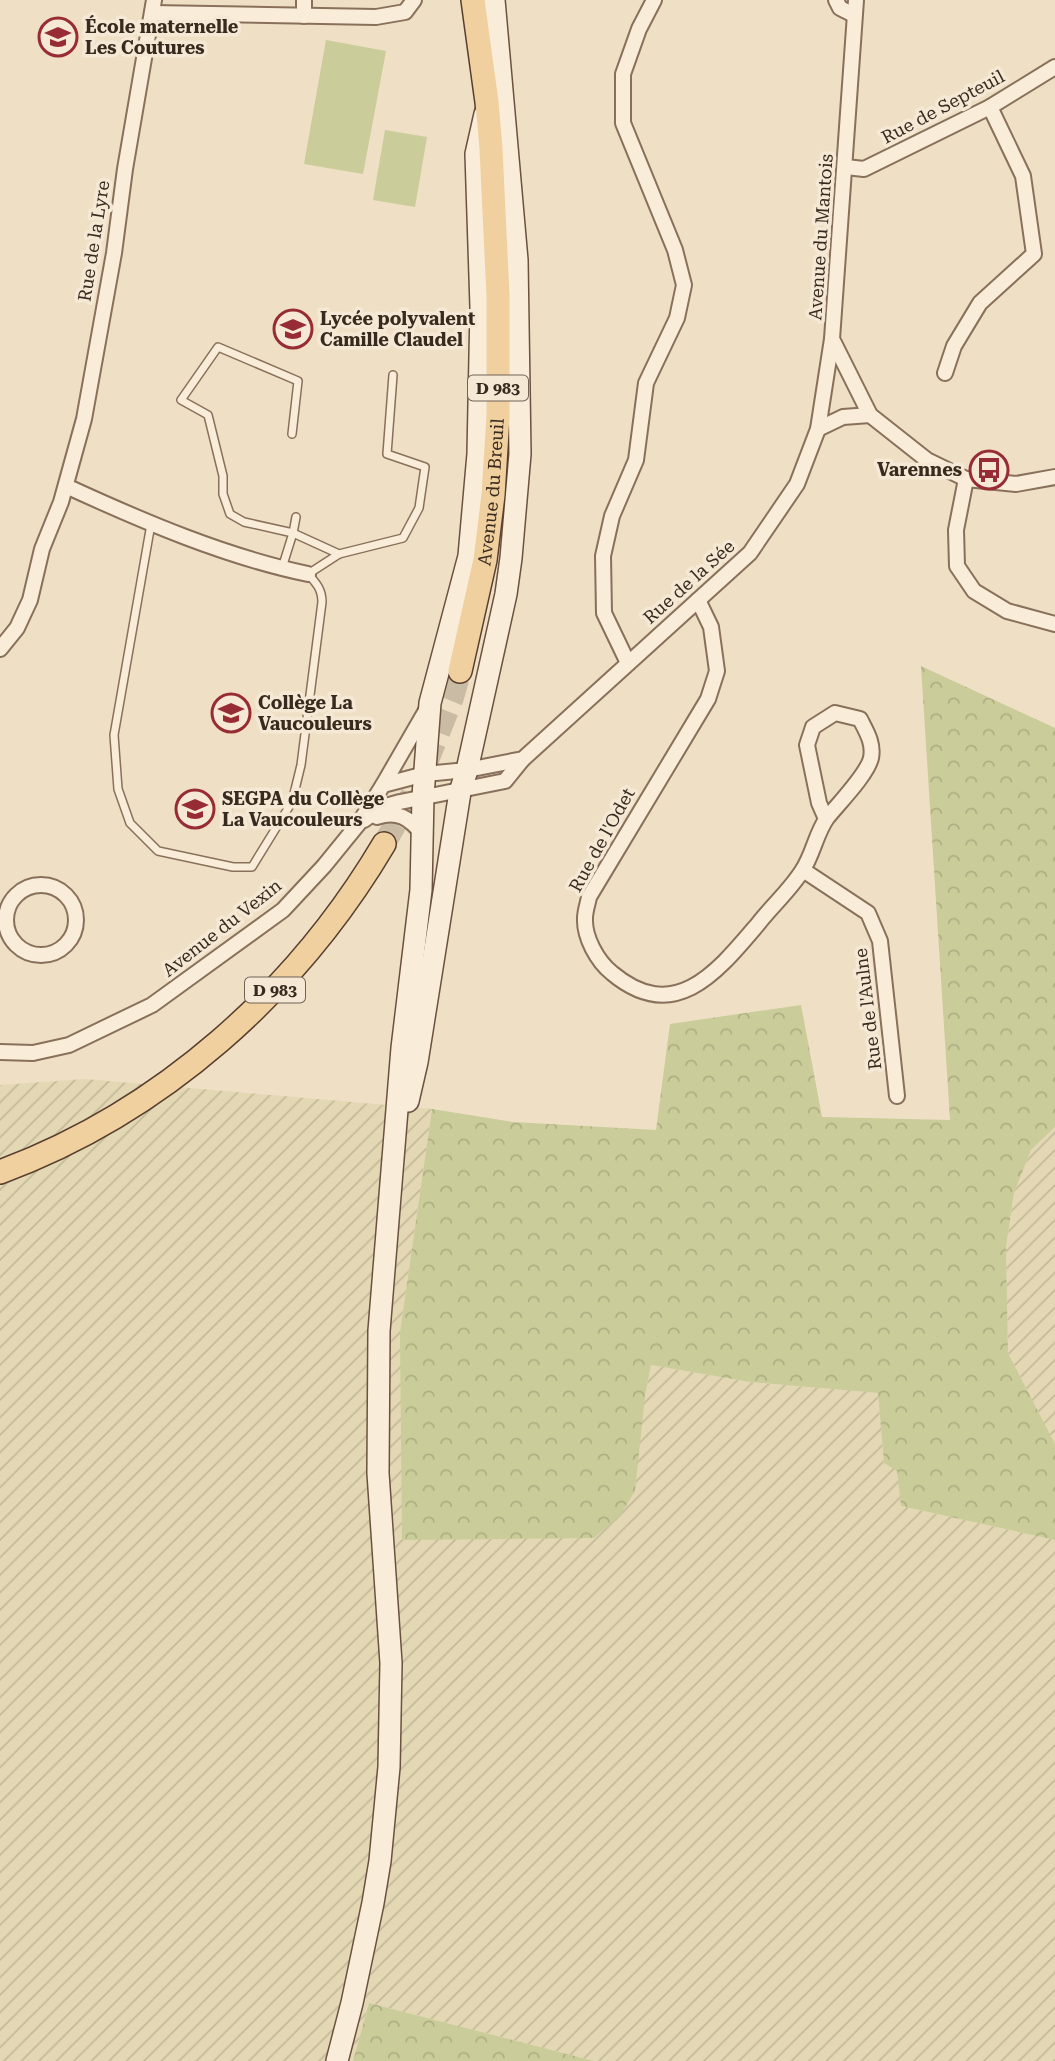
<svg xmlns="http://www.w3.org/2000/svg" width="1055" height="2061" font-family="'Roboto Serif',serif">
	<defs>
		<pattern id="farmland-furrows" width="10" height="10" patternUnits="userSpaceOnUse" patternTransform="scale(1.75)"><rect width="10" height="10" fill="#e3d8b3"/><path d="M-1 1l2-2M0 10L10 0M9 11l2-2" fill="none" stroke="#c4ba9a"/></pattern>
		<pattern id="forest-crowns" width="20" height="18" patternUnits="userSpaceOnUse" patternTransform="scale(1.75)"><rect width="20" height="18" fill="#cacc99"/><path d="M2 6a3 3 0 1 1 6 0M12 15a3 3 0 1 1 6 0" fill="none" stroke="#aeaf83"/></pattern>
	</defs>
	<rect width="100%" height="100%" fill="#eedfc5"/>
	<g fill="url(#farmland-furrows)">
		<path d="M85 1079 432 1109 400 1332 645 1396 651 1365 750 1382 878 1393 884 1463 898 1471 901 1506 1055 1540V2061H594L369 2003 353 2061H0V1085Z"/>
		<path d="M1055 1127V1444L1008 1353 1006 1247 1014 1193 1031 1150Z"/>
	</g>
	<g fill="url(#forest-crowns)">
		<path d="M921 666 1055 728V1127L1031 1150 1014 1193 1006 1247 1008 1353 1055 1444V1540L901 1506 897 1471 884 1463 878 1393 750 1382 651 1365 645 1396 635 1491 621 1514 594 1538 402 1540 400 1332 432 1109 513 1122 656 1130 670 1024 801 1005 822 1117 950 1120Z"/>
		<path d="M369 2003 594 2061H353Z"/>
	</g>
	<g fill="#cacc99">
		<path d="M326 40 386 51 363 174 304 164Z"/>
		<path d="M385 130 427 137 415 207 373 200Z"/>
	</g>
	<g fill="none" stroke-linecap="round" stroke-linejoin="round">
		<g stroke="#cabba4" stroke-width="23" stroke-dasharray="23 11" stroke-linecap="butt">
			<path d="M426 764 452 699 460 671"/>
			<path d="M384 844 412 795"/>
		</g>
		<defs>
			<g id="service">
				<path d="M296 517 293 533 339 554 403 538 419 508 425 467 387 454 393 375"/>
				<path d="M151 524 114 735 118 789 130 823 158 851 233 867H252L292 802 301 765 322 602C322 589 316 583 308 574L339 554"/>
				<path d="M282 568 293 533 244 522 230 514 223 494V476L208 415 181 400 218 347 298 381 292 434"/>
			</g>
			<g id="minor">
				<path d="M304 0V16"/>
				<path d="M836 0 840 8 854 15"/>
				<path d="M856 0 832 339 870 415 927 460 966 479 1016 484 1055 477"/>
				<path d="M152 13 376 17 405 12 414 0"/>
				<path d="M846 167 864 169 990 107 1055 67"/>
				<path d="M945 373 954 346 980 303 1034 254 1023 176 990 107"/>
				<path d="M818 429 843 417 870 415"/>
				<path d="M966 479 956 530 957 566 974 591 1007 611 1055 624"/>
				<path d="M66 486C142 521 226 557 308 574"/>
				<path d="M698 600 711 627 717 671 708 699 589 897C588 903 585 911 585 918 584 937 597 961 612 973 675 1026 718 971 758 924 772 906 790 890 802 871 813 855 816 833 827 818 838 804 867 775 871 758 874 743 866 731 860 719L835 713 813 727 807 745 819 803 826 819"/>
				<path d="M0 649 17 628 30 600 42 549 61 502 84 419 114 253 125 169 154 0"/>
				<path d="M628 663 604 613 603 556 612 516 636 460 646 383 677 318 684 285 675 250 623 123V74L639 29 654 0"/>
				<path d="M383 785 428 707"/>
				<path d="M377 817C397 810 410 818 422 834"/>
				<path d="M364 820 382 807 400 802 505 781 522 760"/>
				<path d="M803 870 868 913 880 941 897 1096"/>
				<circle cx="41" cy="920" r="35"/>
				<path d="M0 1052 33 1053 69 1045 152 1005 283 910 324 866 359 823 383 785 425 774 467 770 523 759 750 553 797 484 818 429 832 339"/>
			</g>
			<g id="secondary">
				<path d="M408 1101 417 1062 460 792 467 770 506 594 511 558 520 454 517 260 494 0"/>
				<path d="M337 2061 352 2003 373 1903 380 1861 389 1767 391 1663 378 1473 379 1331 402 1048 421 890 423 796 430 703 469 556 478 454 481 307 476 154 485 114"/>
			</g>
			<g id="primary">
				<path id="s1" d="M460 671 485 560 493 495 498 416V296L491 149 487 102 473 0"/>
				<path d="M0 1172C162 1112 297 991 384 844"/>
			</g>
		</defs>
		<use href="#service" stroke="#89705b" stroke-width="10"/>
		<use href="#minor" stroke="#89705b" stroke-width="18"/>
		<use href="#secondary" stroke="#6b513f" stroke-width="24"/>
		<use href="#primary" stroke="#573f30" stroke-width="26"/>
		<use href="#service" stroke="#f9edd9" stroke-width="7"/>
		<use href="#minor" stroke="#f9edd9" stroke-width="14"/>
		<use href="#secondary" stroke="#f9edd9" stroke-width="21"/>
		<use href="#primary" stroke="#f0d09e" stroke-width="23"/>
	</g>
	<defs>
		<symbol id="school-ring" viewBox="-11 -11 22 22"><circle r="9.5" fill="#f5e9d5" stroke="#972c35" stroke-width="1.5"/><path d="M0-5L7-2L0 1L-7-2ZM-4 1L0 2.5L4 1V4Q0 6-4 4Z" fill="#972c35"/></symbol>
		<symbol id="bus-ring" viewBox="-11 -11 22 22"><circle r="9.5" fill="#f5e9d5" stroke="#972c35" stroke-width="1.5"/><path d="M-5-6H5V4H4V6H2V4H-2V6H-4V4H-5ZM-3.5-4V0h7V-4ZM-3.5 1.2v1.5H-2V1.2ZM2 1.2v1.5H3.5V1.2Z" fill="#972c35"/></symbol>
	</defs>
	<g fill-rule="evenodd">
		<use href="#school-ring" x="36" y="15" width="44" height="44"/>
		<use href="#school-ring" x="271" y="307" width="44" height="44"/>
		<use href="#bus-ring" x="967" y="448" width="44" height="44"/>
		<use href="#school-ring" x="209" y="691" width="44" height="44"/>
		<use href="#school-ring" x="173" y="787" width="44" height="44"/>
	</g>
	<g text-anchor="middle" stroke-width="7" stroke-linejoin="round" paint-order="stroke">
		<g fill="#f5e9d5" stroke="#716356" stroke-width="2">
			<rect x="468" y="375.5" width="60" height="25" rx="5"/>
			<rect x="245" y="977.5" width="60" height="25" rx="5"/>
		</g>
		<g font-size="16" font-weight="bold" fill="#392a1f">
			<text x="498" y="394">D 983</text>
			<text x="275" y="996">D 983</text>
		</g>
		<g font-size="18" font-weight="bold" fill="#392a1f" stroke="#f5e9d5" text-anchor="start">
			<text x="85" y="33">École maternelle<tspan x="85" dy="21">Les Coutures</tspan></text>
			<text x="320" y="325">Lycée polyvalent<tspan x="320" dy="21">Camille Claudel</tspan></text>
			<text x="962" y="476" text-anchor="end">Varennes</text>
			<text x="258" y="709">Collège La<tspan x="258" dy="21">Vaucouleurs</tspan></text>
			<text x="222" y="805">SEGPA du Collège<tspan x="222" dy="21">La Vaucouleurs</tspan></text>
		</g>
		<g font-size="18" fill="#392a1f" stroke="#f5e9d5">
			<text transform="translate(943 107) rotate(-28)" y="6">Rue de Septeuil</text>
			<text transform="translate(821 237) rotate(-86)" y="6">Avenue du Mantois</text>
			<text transform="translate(94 241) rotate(-81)" y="6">Rue de la Lyre</text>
			<text dy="6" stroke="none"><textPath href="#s1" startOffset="182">Avenue du Breuil</textPath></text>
			<text transform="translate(689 582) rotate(-42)" y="6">Rue de la Sée</text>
			<text transform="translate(602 840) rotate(-61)" y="6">Rue de l'Odet</text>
			<text transform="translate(222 928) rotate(-38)" y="6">Avenue du Vexin</text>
			<text transform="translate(868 1009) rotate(-97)" y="6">Rue de l'Aulne</text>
		</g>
	</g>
</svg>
